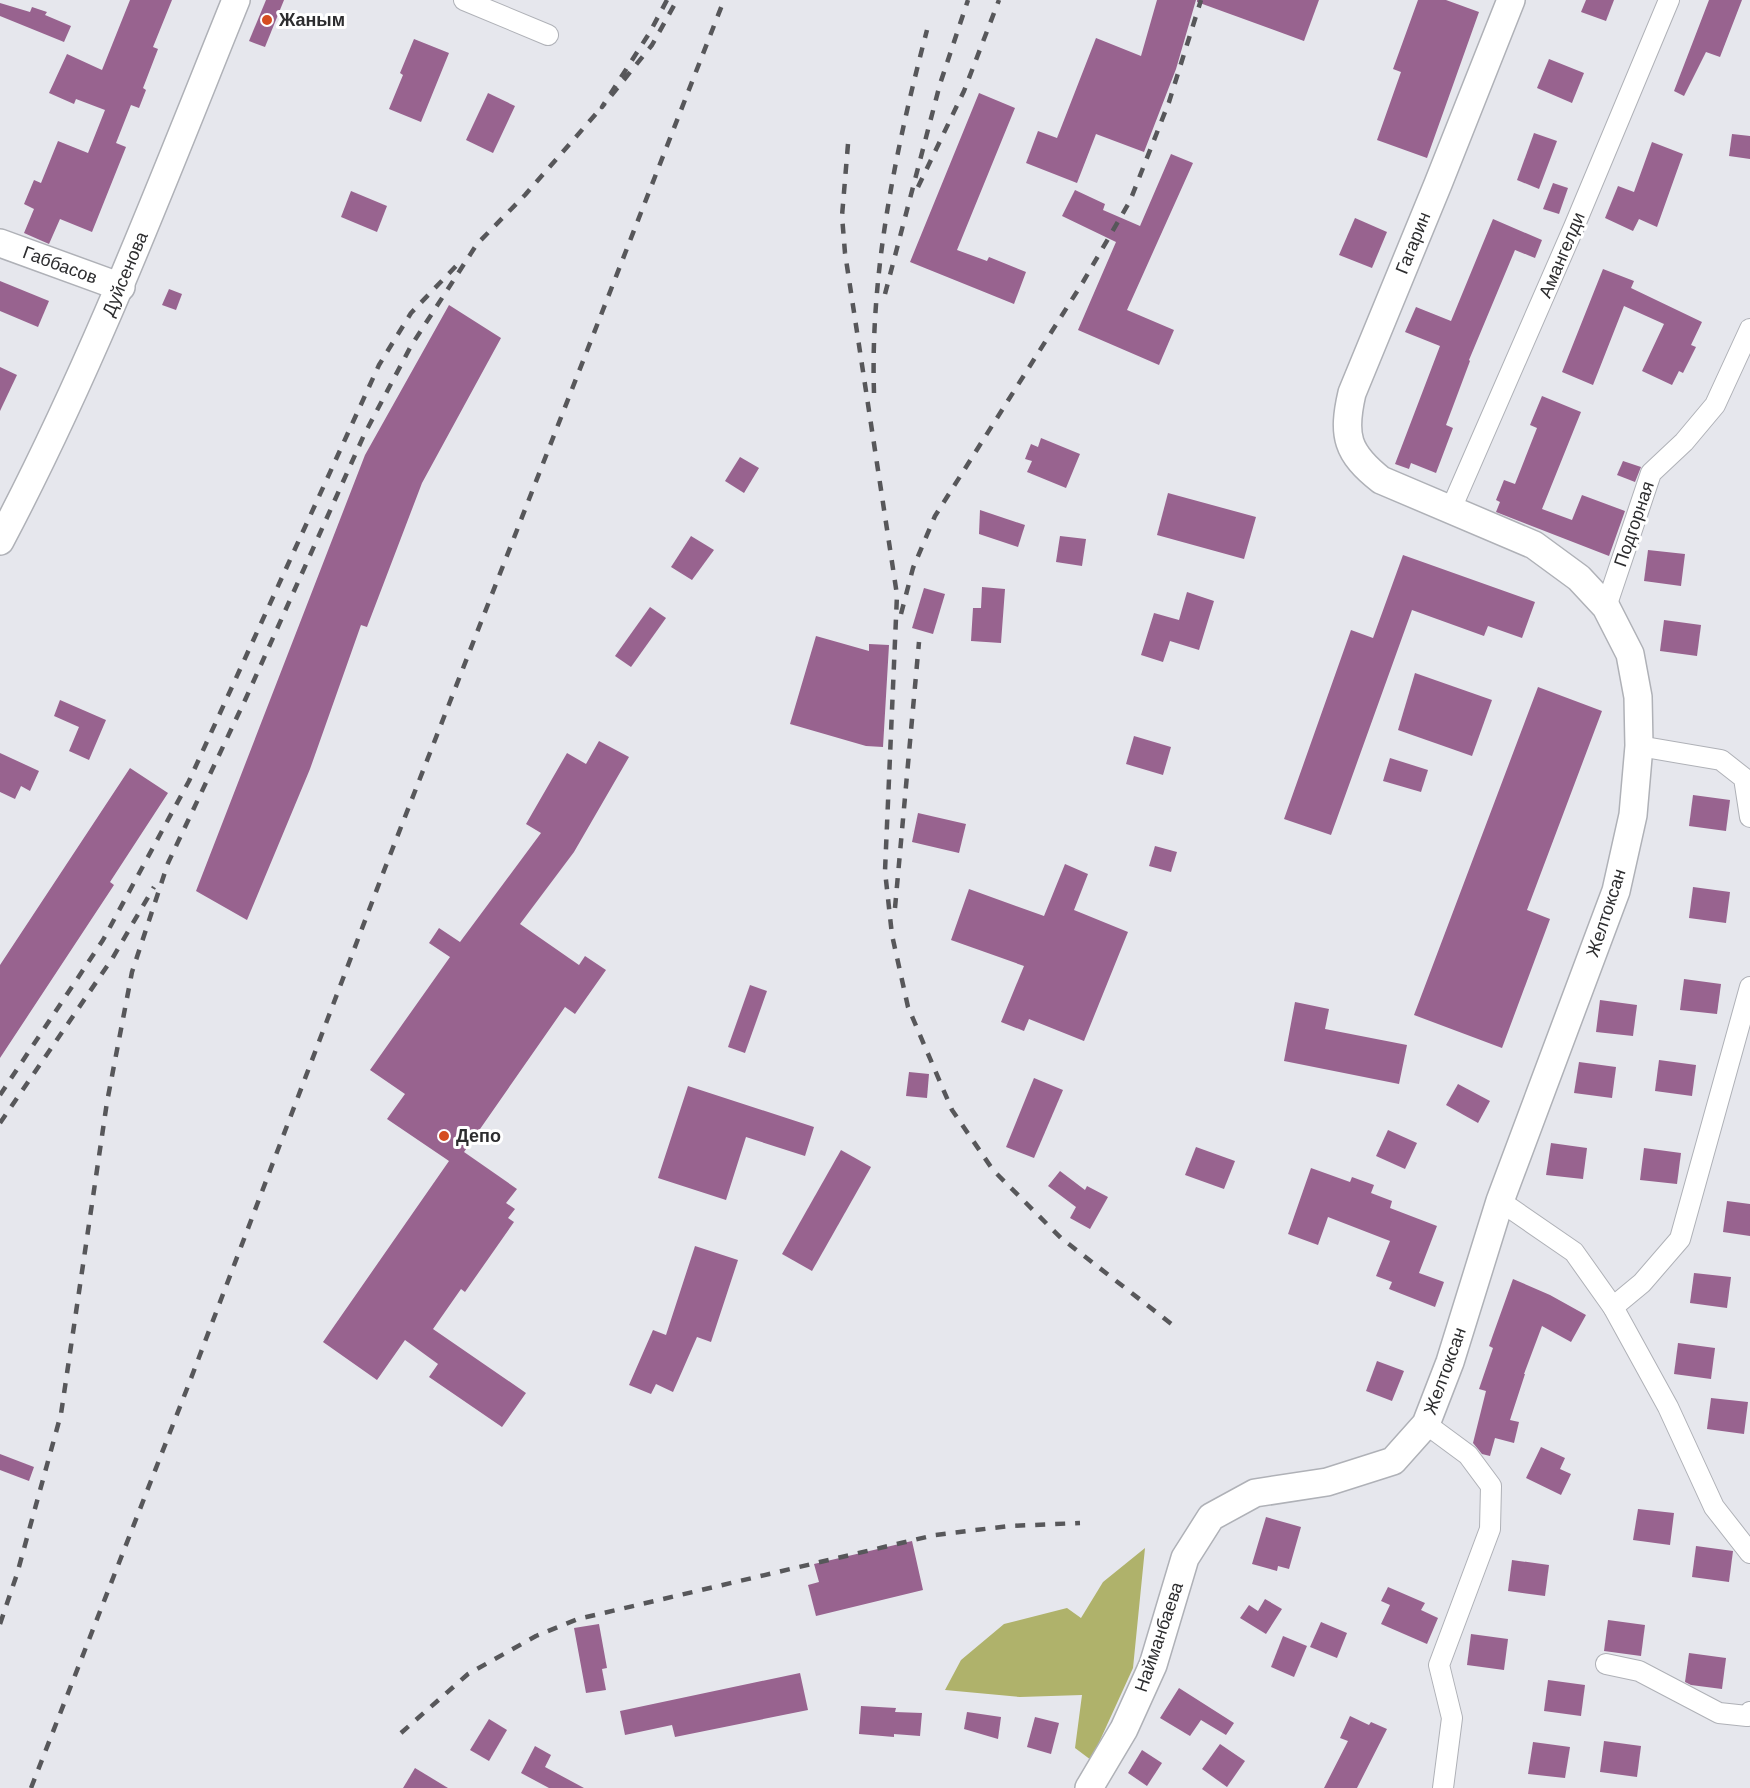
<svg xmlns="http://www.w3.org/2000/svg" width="1750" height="1788" font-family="Barlow,sans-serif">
	<rect width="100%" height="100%" fill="#e6e7ed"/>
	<path fill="#afb26b" d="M1145 1548 1133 1668 1091 1760 1075 1748 1082 1695 1020 1697 945 1690 961 1660 1004 1624 1067 1608 1081 1618 1103 1582Z"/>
	<g fill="#98638f">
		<path d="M130 0H172L153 47 158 49 143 88 146 90 139 108 131 105 116 143 126 147 92 232 60 219 49 244 24 233 34 209 24 204 34 180 41 183 58 141 88 153 105 110 76 99 74 104 49 93 67 54 102 70Z"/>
		<path d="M266 0H284L265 47 249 41Z"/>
		<path d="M1157 0H1196L1176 69 1144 152 1096 134 1077 183 1026 163 1038 131 1057 138 1096 38 1141 56Z"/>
		<path d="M1197 0H1319L1304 41 1197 2Z"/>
		<path d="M1418 0H1446L1479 12 1427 158 1377 140 1401 72 1393 69Z"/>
		<path d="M1586 0H1614L1606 21 1581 12Z"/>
		<path d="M1709 0H1742L1720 57 1706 52 1684 96 1674 91Z"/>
		<path d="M0 3 30 12 32 7 47 12 45 15 71 26 64 42 0 16Z"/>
		<path d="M414 39 449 53 421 122 389 109 403 75 400 73Z"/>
		<path d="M1549 59 1584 73 1572 103 1537 88Z"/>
		<path d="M488 93 515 106 493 153 466 140Z"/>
		<path d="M979 93 1015 108 957 250 987 261 989 257 1026 272 1014 304 910 262Z"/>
		<path d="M1534 133 1557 141 1539 189 1517 180Z"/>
		<path d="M1732 134 1750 136V159L1729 156Z"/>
		<path d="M1652 142 1683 154 1657 227 1639 219 1633 231 1605 218 1618 186 1634 192Z"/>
		<path d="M1171 154 1193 163 1127 310 1174 330 1159 365 1078 330 1116 242 1062 216 1075 190 1105 204 1103 210 1140 226Z"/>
		<path d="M1553 183 1568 188 1559 214 1543 209Z"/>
		<path d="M351 191 387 206 377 232 341 217Z"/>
		<path d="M1355 218 1387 232 1372 268 1339 255Z"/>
		<path d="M1493 219 1542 240 1535 258 1515 250 1469 360 1470 361 1446 425 1453 428 1436 473 1411 463 1409 469 1395 464 1440 346 1405 332 1416 307 1451 321Z"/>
		<path d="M1603 269 1634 281 1631 288 1702 322 1691 345 1696 347 1683 373 1679 371 1672 385 1642 371 1664 324 1624 306 1593 385 1562 372Z"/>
		<path d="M0 281 49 301 38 327 0 311Z"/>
		<path d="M169 289 182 294 176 310 162 305Z"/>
		<path d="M449 305 501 338 422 483 367 627 361 625 310 769 247 920 196 891 365 455Z"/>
		<path d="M0 367 17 375 0 411Z"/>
		<path d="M1542 396 1581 412 1542 509 1572 520 1582 495 1625 511 1609 556 1496 512 1500 502 1496 500 1504 480 1515 484 1537 428 1530 425Z"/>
		<path d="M1041 438 1080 454 1066 488 1027 472 1032 461 1025 459 1031 444 1038 447Z"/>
		<path d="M740 457 759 468 744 493 725 481Z"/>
		<path d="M1623 461 1641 467 1635 482 1617 475Z"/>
		<path d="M1168 493 1256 517 1244 559 1157 535Z"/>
		<path d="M980 510 1025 525 1018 547 979 534Z"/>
		<path d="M691 536 714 550 692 580 671 567Z"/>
		<path d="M1060 536 1086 539 1082 566 1056 562Z"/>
		<path d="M1648 550 1685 554 1681 586 1644 581Z"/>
		<path d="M1403 555 1535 602 1522 638 1488 626 1484 636 1412 610 1331 835 1284 819 1351 630 1373 638Z"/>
		<path d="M982 587 1005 589 1001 643 971 641 973 608H981Z"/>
		<path d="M924 588 945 594 933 634 912 628Z"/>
		<path d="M1187 592 1214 601 1199 650 1170 641 1163 662 1141 655 1154 613 1179 620Z"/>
		<path d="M650 607 666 618 631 667 615 656Z"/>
		<path d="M1664 620 1701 625 1697 656 1660 651Z"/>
		<path d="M816 636 869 651V644L889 645 883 747 866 746 790 724Z"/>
		<path d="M1415 673 1492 700 1472 756 1398 730Z"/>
		<path d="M1538 687 1602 711 1527 910 1550 919 1502 1048 1414 1015Z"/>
		<path d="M60 700 106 720 89 760 69 751 79 727 54 716Z"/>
		<path d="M1134 736 1171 747 1163 775 1126 764Z"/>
		<path d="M599 741 629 757 574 852 520 924 579 965 585 956 606 970 575 1014 565 1007 464 1152 517 1189 506 1203 515 1209 508 1218 514 1222 465 1292 461 1289 433 1329 526 1393 502 1427 429 1377 438 1364 405 1340 377 1380 323 1342 449 1161 387 1119 405 1094 370 1070 450 957 429 943 439 928 460 942 541 833 526 824 567 753 586 764Z"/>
		<path d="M0 753 39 771 30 791 21 786 15 799 0 792Z"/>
		<path d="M1390 758 1428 770 1421 792 1383 781Z"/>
		<path d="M130 768 168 793 110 882 114 885 0 1058V965Z"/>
		<path d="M1693 795 1730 800 1726 831 1689 826Z"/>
		<path d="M918 813 966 824 959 853 912 842Z"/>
		<path d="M1155 846 1177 852 1171 872 1149 866Z"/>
		<path d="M1065 864 1088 874 1074 910 1128 932 1084 1041 1029 1019 1024 1031 1001 1022 1024 966 951 940 969 889 1044 916Z"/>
		<path d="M1693 887 1730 892 1726 923 1689 918Z"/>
		<path d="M1684 979 1721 984 1717 1014 1680 1010Z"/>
		<path d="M750 985 767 991 745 1053 728 1047Z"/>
		<path d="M1600 1000 1637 1005 1633 1036 1596 1032Z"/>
		<path d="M1295 1002 1329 1009 1325 1029 1407 1045 1399 1084 1284 1061Z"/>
		<path d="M1659 1060 1696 1065 1692 1096 1655 1091Z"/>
		<path d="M1579 1062 1616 1067 1612 1098 1574 1093Z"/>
		<path d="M909 1072 929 1074 927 1098 906 1096Z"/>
		<path d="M1034 1078 1063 1090 1034 1158 1006 1147Z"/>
		<path d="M1458 1084 1490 1101 1478 1123 1446 1105Z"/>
		<path d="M688 1086 814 1127 805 1156 746 1137 726 1200 658 1178Z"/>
		<path d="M1388 1130 1417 1143 1405 1169 1376 1156Z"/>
		<path d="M1551 1143 1587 1148 1583 1179 1546 1175Z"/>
		<path d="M1196 1147 1235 1161 1224 1189 1185 1175Z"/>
		<path d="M1644 1148 1681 1153 1677 1184 1640 1180Z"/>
		<path d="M841 1150 871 1167 812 1271 782 1254Z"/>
		<path d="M1311 1168 1350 1182 1352 1177 1374 1185 1371 1193 1392 1201 1390 1208 1437 1226 1419 1273 1444 1282 1435 1307 1389 1289 1392 1282 1376 1276 1390 1241 1328 1217 1318 1245 1288 1234Z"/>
		<path d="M1060 1171 1085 1190 1087 1186 1108 1197 1090 1229 1070 1218 1076 1207 1048 1186Z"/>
		<path d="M1727 1201 1750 1204V1236L1723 1232Z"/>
		<path d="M695 1246 738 1260 711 1342 697 1337 673 1392 656 1384 651 1394 629 1385 653 1330 666 1335Z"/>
		<path d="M1694 1273 1731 1277 1727 1308 1690 1303Z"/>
		<path d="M1513 1279 1550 1295 1586 1315 1571 1342 1542 1326 1524 1374H1525L1510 1420 1519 1422 1514 1443 1495 1438 1490 1456 1482 1454 1473 1443 1486 1391 1479 1389 1493 1348 1489 1346Z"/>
		<path d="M1678 1343 1715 1348 1711 1379 1674 1374Z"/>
		<path d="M1377 1361 1404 1371 1392 1401 1366 1391Z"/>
		<path d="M1711 1398 1748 1402 1744 1434 1707 1429Z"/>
		<path d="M1541 1447 1565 1458 1560 1469 1571 1474 1561 1495 1526 1478Z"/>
		<path d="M0 1454 34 1467 29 1481 0 1470Z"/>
		<path d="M1638 1509 1674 1513 1670 1545 1633 1540Z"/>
		<path d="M1266 1517 1301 1527 1289 1569 1278 1566 1277 1571 1252 1564Z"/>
		<path d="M912 1541 923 1590 816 1616 808 1585 819 1582 814 1564Z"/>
		<path d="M1696 1546 1733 1551 1729 1582 1692 1577Z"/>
		<path d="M1512 1560 1549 1565 1545 1596 1508 1591Z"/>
		<path d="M1388 1587 1425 1603 1421 1610 1438 1618 1427 1644 1381 1624 1390 1605 1381 1601Z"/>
		<path d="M1265 1599 1282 1609 1266 1634 1240 1618 1249 1605 1258 1611Z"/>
		<path d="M1608 1620 1645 1625 1641 1656 1604 1651Z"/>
		<path d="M1321 1622 1347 1633 1337 1658 1310 1647Z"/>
		<path d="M599 1624 607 1668 602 1669 606 1690 586 1693 574 1628Z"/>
		<path d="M1471 1634 1508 1639 1504 1670 1467 1665Z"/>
		<path d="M1283 1636 1307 1646 1294 1677 1271 1667Z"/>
		<path d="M1689 1653 1726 1658 1722 1689 1691 1685 1685 1682Z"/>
		<path d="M800 1673 808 1710 675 1737 672 1725 625 1735 620 1711Z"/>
		<path d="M1548 1680 1585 1685 1581 1716 1544 1711Z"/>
		<path d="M1179 1688 1234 1723 1226 1735 1201 1720 1190 1736 1160 1718Z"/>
		<path d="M861 1706 896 1708 895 1712 922 1713 920 1736 894 1734V1737L859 1734Z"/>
		<path d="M967 1712 1001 1717 998 1739 964 1729Z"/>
		<path d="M1350 1716 1369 1725 1371 1722 1387 1729 1357 1788H1324L1348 1741 1340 1738Z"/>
		<path d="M1035 1717 1059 1723 1051 1754 1027 1747Z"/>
		<path d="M489 1719 507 1730 489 1761 470 1750Z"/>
		<path d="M1604 1741 1641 1746 1637 1777 1600 1772Z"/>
		<path d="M1533 1742 1570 1747 1565 1778 1528 1774Z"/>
		<path d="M1220 1744 1245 1761 1227 1787 1202 1769Z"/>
		<path d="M535 1746 551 1755 545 1767 584 1788H549L521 1773Z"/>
		<path d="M1142 1750 1162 1763 1147 1786 1128 1773Z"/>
		<path d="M415 1768 448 1788H403Z"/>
	</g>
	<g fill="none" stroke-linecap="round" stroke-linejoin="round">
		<defs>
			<g id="street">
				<path d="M464 0 548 35"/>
				<path d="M1451 509 1574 227 1669 0"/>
				<path d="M1606 607 1651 473 1684 442 1715 405 1750 329"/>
				<path d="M1639 746 1721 760 1744 778 1750 817"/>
				<path d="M1500 1201 1574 1252 1613 1307 1668 1407 1714 1507 1750 1553"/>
				<path d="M1613 1307 1642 1283 1680 1239 1750 987"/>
				<path d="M1426 1424 1468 1455 1491 1486 1490 1529 1439 1665 1452 1718 1443 1788"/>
				<path d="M1606 1664 1639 1671 1719 1713 1747 1716 1750 1712"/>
			</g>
			<g id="secondary">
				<path d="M0 243 121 287"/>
				<path d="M0 541C92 367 162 183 236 0"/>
				<path d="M1089 1788 1124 1729 1153 1665 1185 1558 1211 1517 1255 1493 1327 1482 1393 1461 1426 1424 1450 1362 1500 1201 1616 891 1633 815 1639 746 1638 697 1630 654 1606 607 1579 578 1534 545 1381 480C1347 453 1342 436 1352 393L1438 184 1511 0"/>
			</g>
		</defs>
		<use href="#street" stroke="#afb1b7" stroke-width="22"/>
		<use href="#secondary" stroke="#afb1b7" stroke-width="30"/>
		<use href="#street" stroke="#fff" stroke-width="20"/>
		<use href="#secondary" stroke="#fff" stroke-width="27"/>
		<g stroke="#57575a" stroke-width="4.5" stroke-dasharray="10 10" stroke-linecap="butt">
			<path d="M667 0 650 32 602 107 652 45 677 0"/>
			<path d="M848 144 842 216 845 253 897 595 885 871 892 935 908 1007 952 1110 993 1170 1061 1238 1174 1326"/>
			<path d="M918 187 964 91 999 0"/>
			<path d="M885 294 940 84 968 0"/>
			<path d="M874 393C870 271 896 148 927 30"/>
			<path d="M901 614 913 568 935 516 1083 282 1130 201 1169 102 1201 0"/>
			<path d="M895 908 919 642"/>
			<path d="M0 1095 103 940 189 781 379 365 411 313 456 266"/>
			<path d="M0 1123 112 959 154 887"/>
			<path d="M0 1624 17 1574 61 1414 107 1102 132 972 168 863 246 698 364 435 411 346 477 244 525 195 602 107"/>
			<path d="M401 1733 468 1674 536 1636 578 1619 935 1535 1009 1526 1080 1523"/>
			<path d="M31 1788 190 1381 385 868 724 0"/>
		</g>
	</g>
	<g fill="#d54d20" stroke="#fff" stroke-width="2">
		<circle cx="267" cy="20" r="6"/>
		<circle cx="444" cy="1136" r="6"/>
	</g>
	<g text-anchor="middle" stroke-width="6" stroke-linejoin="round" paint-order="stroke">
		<g font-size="18" font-weight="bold" fill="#2d2d2f" stroke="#fff" text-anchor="start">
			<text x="279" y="26">Жаным</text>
			<text x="456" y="1142">Депо</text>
		</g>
		<g font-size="18" fill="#2d2d2f" stroke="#fff">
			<text transform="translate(1413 243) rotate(-68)" y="6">Гагарин</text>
			<text transform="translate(1562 255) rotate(-67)" y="6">Амангелди</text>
			<text transform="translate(60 265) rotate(20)" y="6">Габбасов</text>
			<text transform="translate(125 274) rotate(-67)" y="6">Дуйсенова</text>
			<text transform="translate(1634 524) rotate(-71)" y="6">Подгорная</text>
			<text transform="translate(1606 913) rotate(-72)" y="6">Желтоксан</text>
			<text transform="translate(1445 1371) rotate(-70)" y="6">Желтоксан</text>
			<text transform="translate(1159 1637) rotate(-71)" y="6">Найманбаева</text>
		</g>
	</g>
</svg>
